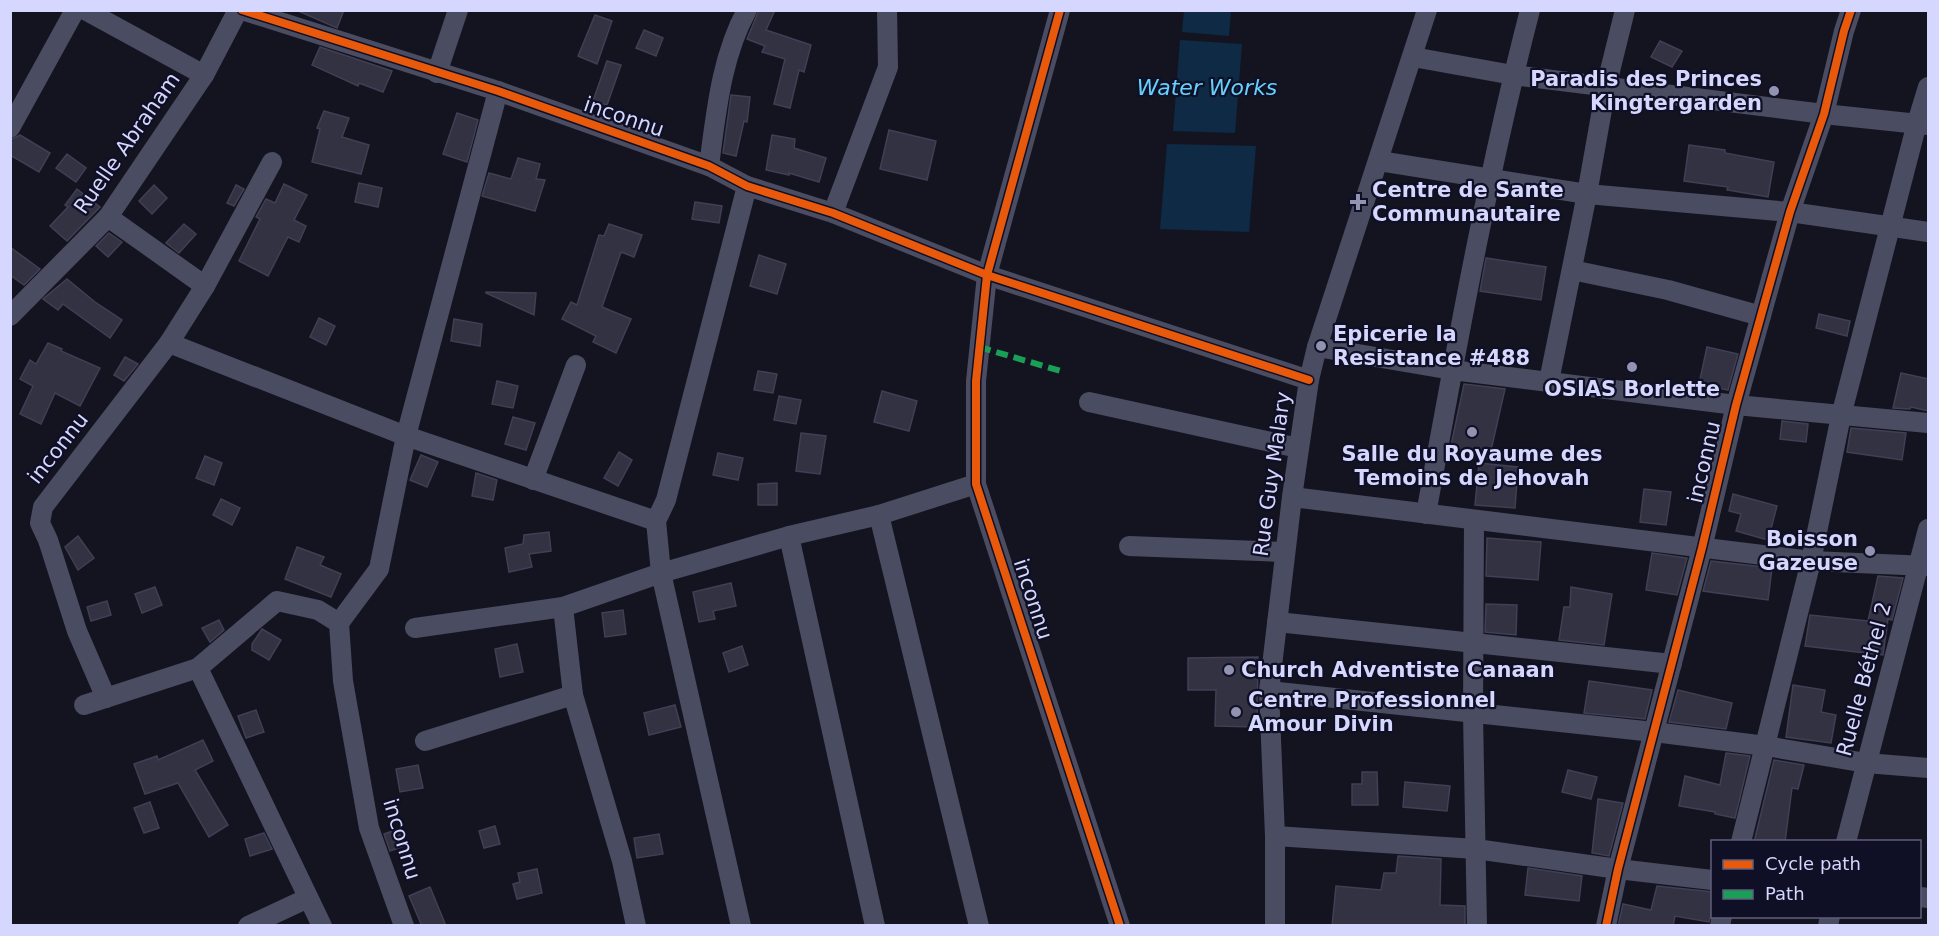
<svg xmlns="http://www.w3.org/2000/svg" width="1939" height="936" font-family="'DejaVu Sans',sans-serif">
	<rect width="100%" height="100%" fill="#141421"/>
	<g fill="#0e2a44">
		<path d="M1184 11H1231L1229 36 1182 32Z"/>
		<path d="M1180 40 1242 44 1235 133 1173 131Z"/>
		<path d="M1167 144 1256 146 1249 232 1160 229Z"/>
	</g>
	<g fill="#323243" stroke="#403f54" stroke-width="1.5">
		<path d="M296 10H344L337 28Z"/>
		<path d="M759 10H775L766 30 811 45 804 72 799 70 790 108 774 104 785 59 762 52 765 46 747 39Z"/>
		<path d="M595 15 612 21 597 64 578 56Z"/>
		<path d="M644 30 663 38 656 56 636 48Z"/>
		<path d="M1660 41 1682 51 1672 67 1651 57Z"/>
		<path d="M320 47 392 71 383 92 359 83 358 86 312 65Z"/>
		<path d="M607 61 621 65 607 105 593 101Z"/>
		<path d="M731 95 750 97 747 122 744 121 736 156 723 153Z"/>
		<path d="M324 111 349 118 342 137 369 145 361 174 312 162 320 129 317 128Z"/>
		<path d="M457 113 478 120 467 162 443 154Z"/>
		<path d="M889 130 936 141 927 180 880 169Z"/>
		<path d="M20 135 50 153 39 172 10 155V140Z"/>
		<path d="M772 135 795 139 794 148 826 158 819 182 789 173V175L766 170Z"/>
		<path d="M1689 145 1725 150V153L1774 162 1768 197 1727 190 1728 187 1684 181Z"/>
		<path d="M67 154 86 168 76 182 56 168Z"/>
		<path d="M518 158 540 164 536 179 545 180 535 211 482 196 489 173 511 179Z"/>
		<path d="M359 183 382 188 378 207 355 202Z"/>
		<path d="M284 184 307 195 294 220 306 226 299 242 288 237 268 276 239 261 260 219 256 217 266 199 275 203Z"/>
		<path d="M154 185 167 198 152 214 139 201Z"/>
		<path d="M236 185 244 189 234 206 227 203Z"/>
		<path d="M77 189 100 207 67 241 50 226 68 207 65 205Z"/>
		<path d="M695 202 722 206 719 223 692 219Z"/>
		<path d="M184 224 196 234 179 253 166 243Z"/>
		<path d="M609 224 642 235 634 257 621 252 602 307 631 319 616 353 593 342 596 336 562 319 571 302 577 305 599 235 604 236Z"/>
		<path d="M109 233 122 242 108 257 96 246Z"/>
		<path d="M10 247 40 269 24 285 10 275Z"/>
		<path d="M759 255 786 264 777 294 750 286Z"/>
		<path d="M1486 258 1546 267 1541 300 1480 291Z"/>
		<path d="M67 279 95 302 122 320 110 338 63 304 58 310 43 299Z"/>
		<path d="M486 292 536 293 534 315 486 293Z"/>
		<path d="M1819 314 1850 321 1847 336 1816 328Z"/>
		<path d="M319 318 335 326 326 345 310 337Z"/>
		<path d="M454 319 482 324 480 346 451 341Z"/>
		<path d="M48 343 62 349 61 351 100 368 80 406 55 393 41 424 20 414 33 386 20 379 30 360 36 364Z"/>
		<path d="M1707 347 1738 354 1728 390 1699 384Z"/>
		<path d="M125 357 138 364 124 381 114 375Z"/>
		<path d="M758 371 777 374 773 393 754 390Z"/>
		<path d="M1901 373 1929 379V411L1911 407 1910 409 1893 408Z"/>
		<path d="M497 381 518 386 513 408 492 404Z"/>
		<path d="M1464 384 1505 389 1489 459 1450 450Z"/>
		<path d="M882 391 917 401 909 431 874 422Z"/>
		<path d="M779 396 801 400 796 424 774 420Z"/>
		<path d="M513 417 535 423 526 450 505 444Z"/>
		<path d="M1782 421 1808 424 1806 442 1780 439Z"/>
		<path d="M1851 428 1906 433 1902 460 1847 452Z"/>
		<path d="M801 433 826 436 820 474 796 471Z"/>
		<path d="M619 452 632 460 618 486 604 478Z"/>
		<path d="M718 453 743 458 738 480 713 475Z"/>
		<path d="M421 455 438 462 427 487 410 480Z"/>
		<path d="M205 456 222 463 214 485 196 478Z"/>
		<path d="M1479 463 1518 467 1515 508 1475 505Z"/>
		<path d="M476 473 497 480 493 500 472 496Z"/>
		<path d="M777 483V505H758V484Z"/>
		<path d="M1644 489 1671 492 1666 525 1640 522Z"/>
		<path d="M1733 494 1777 506 1768 540 1736 531 1741 514 1729 511Z"/>
		<path d="M221 499 240 508 232 525 213 515Z"/>
		<path d="M549 532 551 551 529 554 532 567 509 572 505 548 523 544 524 535Z"/>
		<path d="M78 536 94 558 78 570 65 547Z"/>
		<path d="M1487 538 1541 542 1538 580 1486 576Z"/>
		<path d="M297 547 324 557 320 565 341 574 331 597 285 579Z"/>
		<path d="M1652 553 1687 558 1677 595 1646 590Z"/>
		<path d="M1711 561 1772 568 1768 600 1703 591Z"/>
		<path d="M1878 576 1903 578 1892 620 1888 619 1883 655 1805 646 1810 615 1868 621Z"/>
		<path d="M731 583 736 606 713 611 715 619 699 622 693 592Z"/>
		<path d="M155 587 162 605 142 613 135 594Z"/>
		<path d="M1571 587 1612 594 1604 645 1559 640 1564 607H1570Z"/>
		<path d="M107 601 111 615 91 621 87 607Z"/>
		<path d="M1486 604 1517 605 1516 635 1485 632Z"/>
		<path d="M623 610 626 634 605 637 602 613Z"/>
		<path d="M219 620 224 630 210 642 202 628Z"/>
		<path d="M262 629 281 640 269 660 252 650V644Z"/>
		<path d="M517 644 523 672 500 677 495 649Z"/>
		<path d="M742 646 748 665 729 672 723 653Z"/>
		<path d="M1258 657 1257 727 1215 726 1216 690H1188V658Z"/>
		<path d="M1589 681 1652 690 1645 719 1584 713Z"/>
		<path d="M1793 685 1825 690 1821 712 1836 715 1831 743 1786 737Z"/>
		<path d="M1678 690 1732 703 1726 729 1669 722Z"/>
		<path d="M675 705 681 727 649 735 644 713Z"/>
		<path d="M256 710 264 732 246 738 238 716Z"/>
		<path d="M203 740 213 761 195 770 228 825 209 837 178 783 145 794 134 764 157 756 158 760Z"/>
		<path d="M1726 753 1750 756 1735 818 1715 814V812L1679 806 1685 776 1720 785Z"/>
		<path d="M1774 760 1804 765 1798 789 1792 788 1785 842H1754Z"/>
		<path d="M418 765 423 788 400 792 396 769Z"/>
		<path d="M1568 770 1597 777 1591 799 1562 792Z"/>
		<path d="M1362 772H1377L1378 805H1352V784H1362Z"/>
		<path d="M1405 782 1450 786 1447 811 1403 807Z"/>
		<path d="M1598 799 1623 803 1609 856 1592 853Z"/>
		<path d="M150 802 159 828 144 833 134 808Z"/>
		<path d="M495 826 500 844 484 848 479 831Z"/>
		<path d="M398 829 404 846 390 851 384 834Z"/>
		<path d="M264 833 272 849 250 856 245 839Z"/>
		<path d="M659 834 663 854 637 858 634 838Z"/>
		<path d="M1398 856 1441 859 1440 905 1465 906V926H1332L1336 886 1381 890 1384 873H1396Z"/>
		<path d="M1528 868 1582 876 1579 901 1525 895Z"/>
		<path d="M537 869 542 893 517 899 513 884 520 882 518 873Z"/>
		<path d="M1657 886 1713 892V909L1709 922 1675 916 1673 926H1618L1623 904 1651 910Z"/>
		<path d="M430 887 446 926H422L409 896Z"/>
	</g>
	<g fill="none" stroke-linecap="round" stroke-linejoin="round">
		<g stroke="#4a4c61" stroke-width="20">
			<path d="M85 10 204 75"/>
			<path d="M242 10 498 91 709 166 747 186 833 213 987 275 1309 380"/>
			<path d="M1060 10 987 275 976 381V484L1120 926"/>
			<path d="M1413 57 1513 75 1824 114 1928 125"/>
			<path d="M437 73 458 10"/>
			<path d="M10 128 75 10"/>
			<path d="M1379 161 1587 194 1790 212 1928 232"/>
			<path d="M709 166C716 114 721 57 747 10"/>
			<path d="M833 213 888 67 887 10"/>
			<path d="M108 217 205 286"/>
			<path d="M1572 270 1668 290 1761 316"/>
			<path d="M10 316 108 217 204 75 238 10"/>
			<path d="M169 343 406 436 656 521"/>
			<path d="M1317 347 1452 370 1736 405 1928 423"/>
			<path d="M1549 381 1587 194 1606 87 1625 10"/>
			<path d="M1089 402 1298 448"/>
			<path d="M533 480 576 365"/>
			<path d="M1292 497 1811 561 1928 566"/>
			<path d="M1426 514C1457 345 1487 176 1530 10"/>
			<path d="M879 515 979 926"/>
			<path d="M1474 520 1473 714 1477 926"/>
			<path d="M789 536 875 926"/>
			<path d="M1129 546 1284 552"/>
			<path d="M563 607 573 695 622 861 636 926"/>
			<path d="M1277 622 1672 664"/>
			<path d="M415 628 563 607 661 573 789 536 879 515 976 484"/>
			<path d="M1269 691 1654 732 1766 746 1866 763 1928 768"/>
			<path d="M106 698 77 631 48 540 40 523 43 507 169 343 205 286 272 162"/>
			<path d="M84 705 198 668"/>
			<path d="M425 741 573 695"/>
			<path d="M1275 836 1476 849 1618 869 1712 880"/>
			<path d="M1741 842 1811 561 1841 416 1917 123 1928 87"/>
			<path d="M1846 842 1928 529"/>
			<path d="M1920 897 1928 898"/>
			<path d="M248 926 308 898"/>
			<path d="M322 926 198 668 277 601 318 610 339 623"/>
			<path d="M404 926 369 828 343 681 339 623 379 569 406 436 498 91"/>
			<path d="M741 926 661 573 656 521 666 500 747 186"/>
			<path d="M1275 926V836L1269 691 1292 497 1309 380 1317 347 1427 10"/>
			<path d="M1606 926 1618 869 1702 548 1736 405 1790 212 1824 114 1844 31 1851 10"/>
			<path d="M1720 926 1722 916"/>
			<path d="M1828 926 1830 916"/>
		</g>
		<path stroke="#1a9f57" stroke-width="6" stroke-dasharray="12 6" stroke-linecap="butt" d="M979 347 1064 372"/>
		<defs>
			<g id="cycleway">
				<path d="M242 10 498 91 709 166 747 186 833 213 987 275 1309 380"/>
				<path d="M1060 10 987 275 976 381V484L1120 926"/>
				<path d="M1606 926 1618 869 1702 548 1736 405 1790 212 1824 114 1844 31 1851 10"/>
			</g>
		</defs>
		<use href="#cycleway" stroke="#0f0f26" stroke-width="11"/>
		<use href="#cycleway" stroke="#e8590c" stroke-width="8"/>
	</g>
	<g fill="#9193b1" stroke="#0f0f26" stroke-width="2">
		<circle cx="1774" cy="91" r="6"/>
		<path d="M1355 193h6v6h6v6h-6v6h-6v-6h-6v-6h6z"/>
		<circle cx="1321" cy="346" r="6"/>
		<circle cx="1632" cy="367" r="6"/>
		<circle cx="1472" cy="432" r="6"/>
		<circle cx="1870" cy="551" r="6"/>
		<circle cx="1229" cy="670" r="6"/>
		<circle cx="1236" cy="712" r="6"/>
	</g>
	<g text-anchor="middle" stroke-width="4.5" stroke-linejoin="round" paint-order="stroke">
		<g font-size="21" font-weight="bold" fill="#d5d7fe" stroke="#0f0f26" text-anchor="start">
			<text x="1762" y="86" text-anchor="end">Paradis des Princes<tspan x="1762" dy="24">Kingtergarden</tspan></text>
			<text x="1372" y="197">Centre de Sante<tspan x="1372" dy="24">Communautaire</tspan></text>
			<text x="1333" y="341">Epicerie la<tspan x="1333" dy="24">Resistance #488</tspan></text>
			<text x="1632" y="396" text-anchor="middle">OSIAS Borlette</text>
			<text x="1472" y="461" text-anchor="middle">Salle du Royaume des<tspan x="1472" dy="24">Temoins de Jehovah</tspan></text>
			<text x="1858" y="546" text-anchor="end">Boisson<tspan x="1858" dy="24">Gazeuse</tspan></text>
			<text x="1241" y="677">Church Adventiste Canaan</text>
			<text x="1248" y="707">Centre Professionnel<tspan x="1248" dy="24">Amour Divin</tspan></text>
		</g>
		<g font-size="21" fill="#d5d7fe" stroke="#0f0f26">
			<text transform="translate(624 117) rotate(19)" y="7">inconnu</text>
			<text transform="translate(127 143) rotate(-55)" y="7">Ruelle Abraham</text>
			<text transform="translate(58 448) rotate(-52)" y="7">inconnu</text>
			<text transform="translate(1704 462) rotate(-77)" y="7">inconnu</text>
			<text transform="translate(1272 474) rotate(-82)" y="7">Rue Guy Malary</text>
			<text transform="translate(1033 599) rotate(72)" y="7">inconnu</text>
			<text transform="translate(1864 679) rotate(-75)" y="7">Ruelle Béthel 2</text>
			<text transform="translate(402 839) rotate(73)" y="7">inconnu</text>
		</g>
		<g font-size="22" font-style="italic" fill="#65d0fc" stroke="#0f0f26">
			<text x="1207" y="95">Water Works</text>
		</g>
	</g>
	<rect width="1939" height="936" fill="none" stroke="#d5d7fe" stroke-width="24"/>
	<rect x="1711" y="840" width="210" height="78" fill="#0f0f26" stroke="#5e5f7c" stroke-width="1.5"/>
	<rect x="1723" y="860" width="30" height="9" fill="#e8590c" stroke="#5e5f7c" stroke-width="1.5"/>
	<text x="1765" y="870" font-size="18" fill="#d5d7fe">Cycle path</text>
	<rect x="1723" y="890" width="30" height="9" fill="#1a9f57" stroke="#5e5f7c" stroke-width="1.5"/>
	<text x="1765" y="900" font-size="18" fill="#d5d7fe">Path</text>
</svg>
